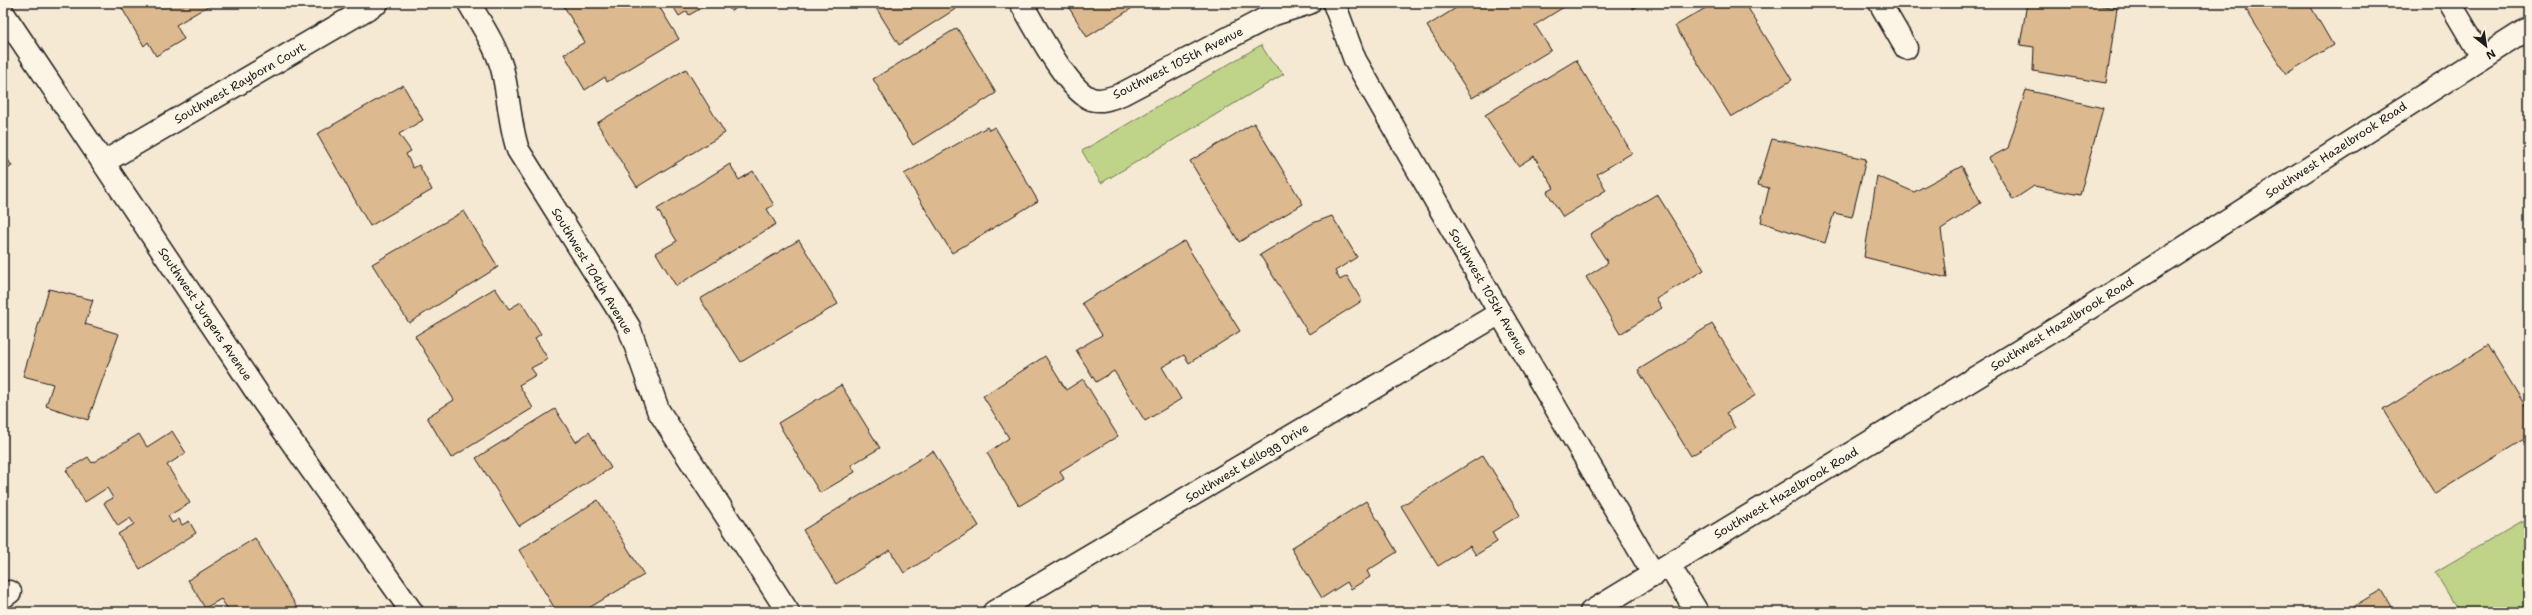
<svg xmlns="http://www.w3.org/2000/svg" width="2532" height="615" font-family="'Shantell Sans',sans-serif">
	<rect width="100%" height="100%" fill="#f6e9d4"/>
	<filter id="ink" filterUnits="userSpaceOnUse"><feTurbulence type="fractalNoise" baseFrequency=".025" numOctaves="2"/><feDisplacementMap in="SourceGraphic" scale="8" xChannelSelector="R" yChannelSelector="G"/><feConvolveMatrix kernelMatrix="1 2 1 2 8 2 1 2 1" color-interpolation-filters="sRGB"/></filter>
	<g filter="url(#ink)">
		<g fill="#bfd489" stroke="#6e7852">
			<path d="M1261 45 1271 61 1284 74 1101 183 1082 151Z"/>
			<path d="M2529 517V612H2459L2435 572Z"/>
		</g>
		<g fill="#ddb98f" stroke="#1c1c1c">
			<path d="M119 3H213L176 25 184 39 156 56 148 42 144 46Z"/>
			<path d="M562 3H657L679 39 607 82 605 77 585 90 564 54 585 42Z"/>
			<path d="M671 3H710L689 15 687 11 679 16Z"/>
			<path d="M726 3H746L731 11Z"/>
			<path d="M873 3H954L957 8 899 45Z"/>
			<path d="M1066 3H1140L1087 37Z"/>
			<path d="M1464 3H1566L1567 5 1535 25 1551 50 1472 98 1427 26Z"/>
			<path d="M1630 3H1643L1633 9Z"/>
			<path d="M1714 3H1745L1792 80 1731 117 1675 26Z"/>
			<path d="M2027 3H2085L2117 8 2106 83 2033 71 2034 47 2020 45Z"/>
			<path d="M2242 3H2318L2311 7 2333 45 2286 74Z"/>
			<path d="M957 28 996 93 913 145 873 79Z"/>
			<path d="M1576 60 1632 153 1597 174 1606 190 1563 217 1547 192 1554 188 1534 156 1518 166 1485 115Z"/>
			<path d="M686 69 725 133 637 187 597 123Z"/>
			<path d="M403 85 423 120 399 134 411 151 406 154 413 168 419 165 432 190 370 226 317 134Z"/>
			<path d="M2026 90 2103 108 2080 195 2034 186 2013 200 1989 158 2008 148Z"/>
			<path d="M1254 123 1303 204 1239 242 1190 161Z"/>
			<path d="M987 127 989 130 995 127 1038 201 952 253 904 174Z"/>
			<path d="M1772 139 1866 159 1852 217 1834 213 1825 243 1761 222 1769 188 1758 185Z"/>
			<path d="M3 152 12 166 3 172Z"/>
			<path d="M730 164 739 180 753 171 774 205 767 209 776 224 676 286 656 253 677 241 657 209Z"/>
			<path d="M1962 166 1981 203 1941 229 1947 278 1864 257 1877 176 1914 192Z"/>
			<path d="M1657 194 1704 270 1656 299 1662 308 1620 334 1586 277 1608 263 1590 234Z"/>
			<path d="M464 211 498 267 409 323 372 264Z"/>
			<path d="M1332 216 1357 257 1335 271 1340 280 1347 276 1362 301 1309 334 1260 255 1313 223Z"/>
			<path d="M799 240 838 304 741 362 700 299Z"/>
			<path d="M1184 241 1240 331 1189 363 1184 355 1162 367 1181 399 1145 421 1114 371 1096 382 1076 350 1102 335 1082 303Z"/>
			<path d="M495 288 509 309 521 302 541 334 535 338 548 359 531 368 536 375 519 385 533 408 451 458 427 417 454 400 415 336Z"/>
			<path d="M49 289 93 300 85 324 119 334 88 420 46 406 53 384 23 376Z"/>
			<path d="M1712 324 1756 395 1726 413 1735 428 1691 456 1638 370Z"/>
			<path d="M2488 345 2529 412V436L2435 494 2383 410Z"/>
			<path d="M1045 356 1066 390 1083 379 1118 436 1060 471 1064 479 1019 506 987 453 1009 438 983 396Z"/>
			<path d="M841 385 880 448 851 465 855 472 820 493 778 423Z"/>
			<path d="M555 409 576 442 589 432 611 468 519 526 476 458Z"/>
			<path d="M172 431 186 453 167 465 190 503 168 516 172 523 179 519 182 525 189 521 196 533 140 569 118 534 134 524 130 518 118 526 104 503 113 498 107 488 85 502 66 470 88 457 92 463 139 434 147 447Z"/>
			<path d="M933 451 979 526 904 573 890 550 836 584 803 530Z"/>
			<path d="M1483 455 1520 515 1492 532 1497 542 1476 555 1470 546 1438 566 1401 506Z"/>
			<path d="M598 500 644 575 582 612H557L519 550Z"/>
			<path d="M1366 501 1397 552 1367 571 1370 577 1351 589 1347 582 1322 598 1291 548Z"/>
			<path d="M255 538 300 612H230L221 599 205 608 188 580Z"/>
			<path d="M2381 590 2394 612H2344Z"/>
		</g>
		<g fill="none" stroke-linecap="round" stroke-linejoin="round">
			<defs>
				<g id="minor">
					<path d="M469 3C481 24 495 44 502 68 509 95 509 123 518 150L629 327 658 410 788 612"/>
					<path d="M1021 3C1035 26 1066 87 1089 98 1099 103 1112 98 1122 94L1274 14 1309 3"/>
					<path d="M1334 3 1355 60 1500 313 1654 575"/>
					<path d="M1880 3 1906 48"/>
					<path d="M2450 3 2482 57"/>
					<path d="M3 13 260 397 412 612"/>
					<path d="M104 162 377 3"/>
					<path d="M1669 565 1697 612"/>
					<path d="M3 597 10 592"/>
					<path d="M994 612 1500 313"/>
					<path d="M1591 612 2080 314 2529 28"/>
				</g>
			</defs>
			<use href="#minor" stroke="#1c1c1c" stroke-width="25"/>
			<use href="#minor" stroke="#fcf5e5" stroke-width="22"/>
		</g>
	</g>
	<g text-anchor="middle" stroke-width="3" stroke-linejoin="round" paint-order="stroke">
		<g font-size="12" fill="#1c1c1c" stroke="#fcf5e5">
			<text transform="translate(1178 63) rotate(-27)" y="4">Southwest 105th Avenue</text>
			<text transform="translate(240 83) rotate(-30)" y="4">Southwest Rayborn Court</text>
			<text transform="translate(2336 150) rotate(-33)" y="4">Southwest Hazelbrook Road</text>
			<text transform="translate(592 271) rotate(59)" y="4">Southwest 104th Avenue</text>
			<text transform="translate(1488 292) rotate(60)" y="4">Southwest 105th Avenue</text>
			<text transform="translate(205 314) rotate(56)" y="4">Southwest Jurgens Avenue</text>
			<text transform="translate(2062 324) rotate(-32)" y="4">Southwest Hazelbrook Road</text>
			<text transform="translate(1247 463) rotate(-31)" y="4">Southwest Kellogg Drive</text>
			<text transform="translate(1786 493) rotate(-31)" y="4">Southwest Hazelbrook Road</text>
		</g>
	</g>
	<rect width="2532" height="615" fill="none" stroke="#fcf5e5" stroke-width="16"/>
	<rect x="8" y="8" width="2516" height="599" fill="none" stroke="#1c1c1c" stroke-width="1.5" filter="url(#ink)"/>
	<g transform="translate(2486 46) rotate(150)" stroke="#fcf5e5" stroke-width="3" paint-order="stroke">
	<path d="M0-3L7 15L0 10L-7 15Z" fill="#1c1c1c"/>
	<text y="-6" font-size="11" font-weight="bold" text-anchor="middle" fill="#1c1c1c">N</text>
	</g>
</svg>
